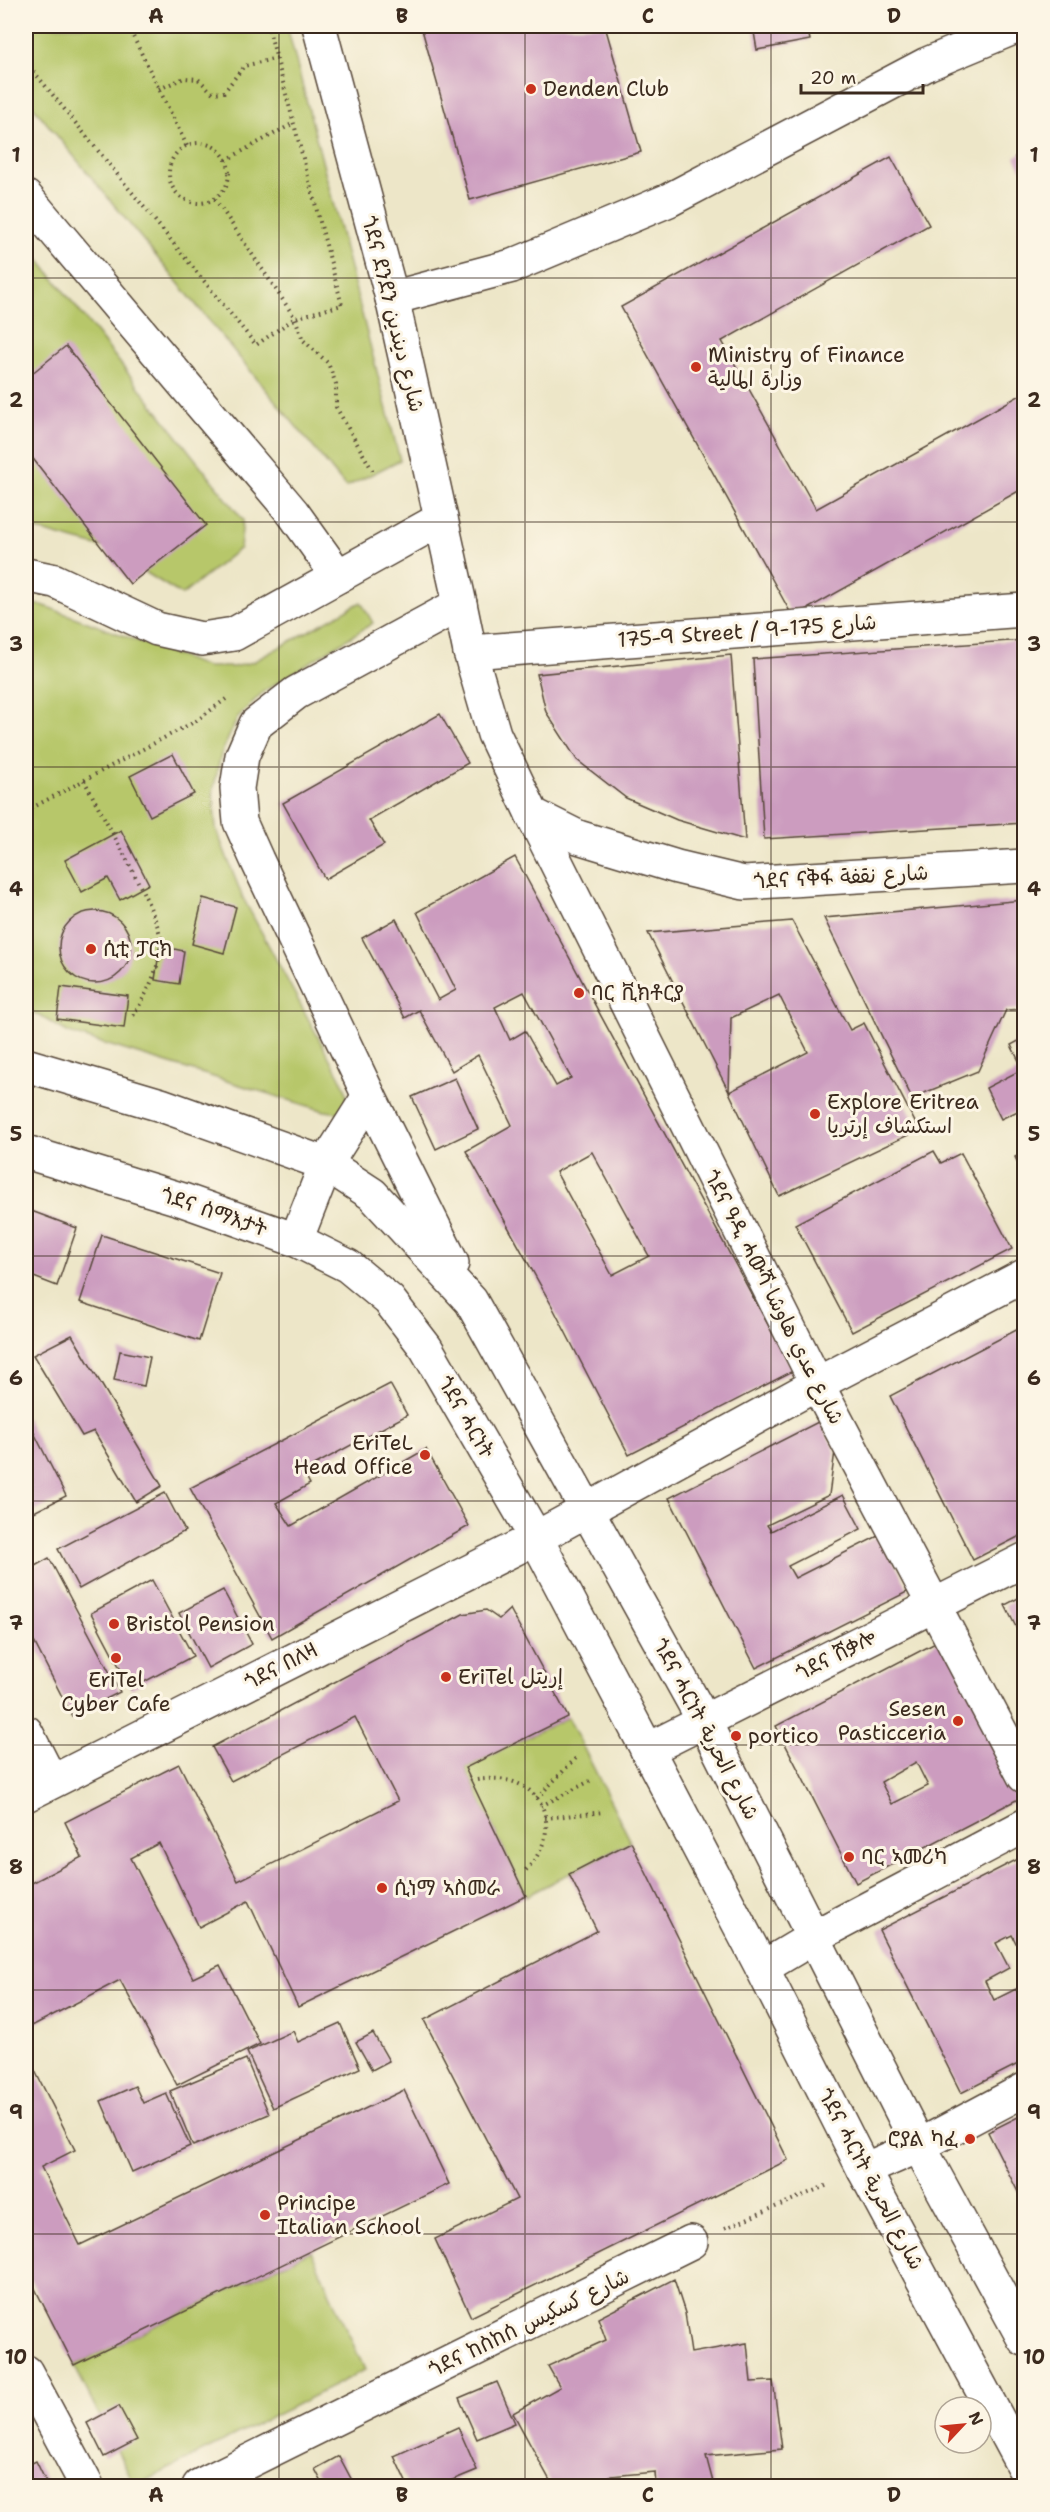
<svg xmlns="http://www.w3.org/2000/svg" width="1050" height="2512" font-family="'Shantell Sans','Playpen Sans Arabic','Noto Sans Ethiopic',sans-serif">
	<rect width="100%" height="100%" fill="#fcf5e5"/>
	<filter id="ink" filterUnits="userSpaceOnUse"><feTurbulence type="fractalNoise" baseFrequency=".0167" numOctaves="2"/><feDisplacementMap in="SourceGraphic" scale="12" xChannelSelector="R" yChannelSelector="G"/><feConvolveMatrix kernelMatrix="1 2 1 2 8 2 1 2 1" color-interpolation-filters="sRGB"/></filter>
	<filter id="wash" filterUnits="userSpaceOnUse"><feTurbulence type="fractalNoise" baseFrequency=".008" numOctaves="4" result="noise"/><feDisplacementMap in="SourceGraphic" scale="24" xChannelSelector="R" yChannelSelector="G"/><feGaussianBlur stdDeviation="1.35" result="paint"/><feColorMatrix in="noise" values="0 0 0 0 0 0 0 0 0 0 0 0 0 0 0 0 0 1.4 0 .05"/><feComposite in="paint" operator="in"/></filter>
	<g filter="url(#wash)">
		<rect width="100%" height="100%" fill="#ede6c8"/>
		<g fill="#b7c76a" stroke="#797844" stroke-width="1.5">
			<path d="M26 26H287L400 460 346 487 26 98Z"/>
			<path d="M26 243 243 520 240 548 182 595 108 549 26 527Z"/>
			<path d="M361 602 373 623 264 691 238 717 221 754 213 791 216 829 242 896 345 1087 348 1104 340 1113 325 1111 69 1033 26 1008V605H42L207 667H233L253 662Z"/>
			<path d="M568 1717 631 1842 526 1896 465 1768Z"/>
			<path d="M311 2251 365 2370 135 2486 74 2365Z"/>
		</g>
		<g id="blocks">
			<g fill="#cc9cbf" fill-rule="evenodd">
				<path d="M421 26H605L641 152 470 200Z"/>
				<path d="M753 26H807L810 40 757 50Z"/>
				<path d="M1024 151V175L1015 157Z"/>
				<path d="M891 157 929 225 722 341 816 509 1024 393V488L793 617 621 307Z"/>
				<path d="M66 346 206 525 130 584 27 451 26 453V378Z"/>
				<path d="M1024 640V823L764 839 753 659Z"/>
				<path d="M731 655 745 840 677 820 626 798 577 760 546 712 537 674Z"/>
				<path d="M440 714 468 763 369 820 384 845 325 879 283 803Z"/>
				<path d="M173 754 194 794 150 816 130 776Z"/>
				<path d="M121 830 149 884 120 900 108 878 82 892 65 860Z"/>
				<path d="M515 857 793 1371 629 1455 552 1306 466 1151 512 1125 478 1055 452 1071 419 1010 405 1018 362 938 396 919 438 1000 456 990 417 912ZM524 992 571 1078 556 1086 525 1031 510 1040 495 1007ZM592 1152 649 1256 612 1275 556 1172Z"/>
				<path d="M203 898 236 907 224 953 192 944Z"/>
				<path d="M1024 900V1009L1006 1010 978 1071 912 1098 824 918Z"/>
				<circle cx="95" cy="947" r="36"/>
				<path d="M792 921 850 1030 864 1023 919 1130 779 1196 729 1092 808 1052 779 995 731 1018 729 1092 648 933Z"/>
				<path d="M160 946 184 951 179 984 155 980Z"/>
				<path d="M61 987 128 996 124 1028 57 1019Z"/>
				<path d="M1024 1038V1108L1001 1119 986 1088 1023 1069 1011 1045Z"/>
				<path d="M455 1078 478 1129 436 1149 412 1097Z"/>
				<path d="M934 1151 941 1163 961 1153 1012 1249 852 1332 795 1224Z"/>
				<path d="M1024 1152V1176L1015 1157Z"/>
				<path d="M26 1209 77 1228 57 1286 26 1274Z"/>
				<path d="M102 1235 220 1273 199 1341 80 1302Z"/>
				<path d="M1024 1326V1534L973 1560 890 1396Z"/>
				<path d="M72 1335 162 1486 136 1502 94 1431 82 1436 33 1355Z"/>
				<path d="M120 1351 150 1357 144 1386 114 1380Z"/>
				<path d="M390 1384 407 1415 303 1471 310 1484 276 1503 291 1526 426 1449 469 1526 272 1638 190 1488Z"/>
				<path d="M26 1417 66 1496 26 1516Z"/>
				<path d="M820 1421 835 1451 829 1495 767 1525 771 1531 843 1495 861 1529 788 1566 795 1578 880 1535 909 1591 756 1668 669 1498Z"/>
				<path d="M165 1493 185 1531 79 1589 58 1549Z"/>
				<path d="M49 1558 120 1692 72 1716 26 1626V1571Z"/>
				<path d="M152 1580 193 1656 131 1689 91 1613Z"/>
				<path d="M223 1590 252 1644 208 1668 179 1613Z"/>
				<path d="M1024 1595V1643L1005 1605Z"/>
				<path d="M510 1609 568 1717 465 1768 526 1896 298 2007 248 1901 199 1927 159 1843 131 1858 193 1978 220 1965 260 2044 177 2085 120 1980 26 2029V1886L82 1857 65 1822 179 1764 238 1881 398 1801 355 1717 231 1781 212 1747 463 1614 486 1610 499 1619Z"/>
				<path d="M945 1638 1024 1789V1796L856 1883 776 1726ZM916 1762 928 1786 892 1804 881 1782Z"/>
				<path d="M631 1842 788 2160 471 2317 435 2239 517 2199 424 2020 597 1931 569 1874Z"/>
				<path d="M1024 1856V1959L1012 1935 996 1943 1009 1968 985 1981 994 2000 1016 1989 1024 2006V2061L961 2093 879 1930Z"/>
				<path d="M340 2023 360 2068 273 2108 247 2052 293 2031 298 2042Z"/>
				<path d="M373 2033 389 2061 372 2070 356 2042Z"/>
				<path d="M26 2053 75 2150 41 2167 80 2245 404 2090 449 2184 74 2365 26 2271Z"/>
				<path d="M246 2059 269 2114 193 2146 170 2091Z"/>
				<path d="M135 2086 143 2103 166 2093 190 2146 132 2172 101 2101Z"/>
				<path d="M1024 2114V2204L988 2132Z"/>
				<path d="M674 2279 685 2313 691 2353 747 2343 751 2382 773 2381 782 2449 706 2456 714 2486H656L655 2472 611 2476 597 2486H553L513 2413 560 2387 548 2366 606 2340 598 2318Z"/>
				<path d="M497 2382 515 2423 477 2439 459 2398Z"/>
				<path d="M119 2406 137 2440 104 2457 87 2423Z"/>
				<path d="M458 2427 477 2470 438 2486H408L394 2456Z"/>
				<path d="M339 2456 355 2486H324L315 2469Z"/>
				<path d="M36 2461 48 2486H26V2466Z"/>
			</g>
		</g>
	</g>
	<g filter="url(#ink)">
		<use href="#blocks" fill-opacity="0" stroke="#564638" stroke-width="1.5"/>
		<g fill="none" stroke-linecap="round" stroke-linejoin="round">
			<defs>
				<g id="minor">
					<path d="M26 197 293 513 338 576"/>
					<path d="M392 298 512 266 669 200 927 64 1018 26"/>
					<path d="M470 652 1024 610"/>
					<path d="M532 814 817 1384 1024 1776"/>
					<path d="M26 1732 51 1781"/>
					<path d="M647 1750 1024 1560"/>
					<path d="M26 1795 536 1538 817 1384 1024 1276"/>
					<path d="M762 1968 814 1937 1024 1826"/>
					<path d="M864 2170 919 2146 1024 2090"/>
					<path d="M26 2372 87 2486"/>
					<path d="M199 2486 691 2242"/>
				</g>
				<path id="secondary" d="M460 604 470 652 494 734 532 814 578 837 677 867 744 883 1024 866"/>
				<g id="primary">
					<path d="M319 26 392 298 460 604 296 693 256 724 242 756 237 788 240 822 257 860 369 1096 452 1263"/>
					<path d="M26 575 55 581 157 629 202 639 234 634 441 519"/>
					<path d="M26 1065 161 1105 326 1164 372 1194 471 1301 704 1721 919 2146 1024 2339"/>
					<path d="M26 1152 183 1200 296 1240 348 1266 389 1300 426 1348 536 1538 762 1968 864 2170 1024 2468"/>
					<path d="M296 1240 326 1164 369 1096"/>
				</g>
			</defs>
			<use href="#minor" stroke="#564638" stroke-width="36"/>
			<use href="#secondary" stroke="#564638" stroke-width="36"/>
			<use href="#primary" stroke="#564638" stroke-width="36"/>
			<g stroke="#564638" stroke-width="4" stroke-dasharray="1.5 4.5" stroke-linecap="butt">
				<path d="M128 26 187 146"/>
				<path d="M26 39 34 26"/>
				<path d="M26 62 256 345 295 318 342 305 268 26"/>
				<path d="M159 89 184 78 198 79 213 93 224 92 244 66 277 58"/>
				<circle cx="199" cy="173" r="30"/>
				<path d="M226 160 294 123"/>
				<path d="M215 199 295 318 303 340 328 363 336 384V407L374 473"/>
				<path d="M84 780C99 810 162 917 161 943 159 971 147 993 133 1016"/>
				<path d="M26 811 196 721 226 699"/>
				<path d="M477 1780C540 1769 570 1827 524 1872"/>
				<path d="M537 1798 578 1756"/>
				<path d="M541 1806 590 1781"/>
				<path d="M545 1818 604 1812"/>
				<path d="M725 2228 828 2185"/>
			</g>
			<use href="#minor" stroke="#fff" stroke-width="33"/>
			<use href="#secondary" stroke="#fff" stroke-width="33"/>
			<use href="#primary" stroke="#fff" stroke-width="33"/>
		</g>
	</g>
	<path fill="none" stroke="#3b2a1e" stroke-width="1.5" stroke-opacity="0.55" d="M279 26V2486M525 26V2486M771 26V2486M26 278H1024M26 522H1024M26 767H1024M26 1011H1024M26 1256H1024M26 1501H1024M26 1745H1024M26 1990H1024M26 2234H1024"/>
	<g fill="#c8321e" stroke="#fcf5e5" stroke-width="2">
		<circle cx="531" cy="89" r="6"/>
		<circle cx="696" cy="367" r="6"/>
		<circle cx="91" cy="949" r="6"/>
		<circle cx="579" cy="993" r="6"/>
		<circle cx="815" cy="1114" r="6"/>
		<circle cx="425" cy="1455" r="6"/>
		<circle cx="114" cy="1624" r="6"/>
		<circle cx="116" cy="1658" r="6"/>
		<circle cx="446" cy="1677" r="6"/>
		<circle cx="958" cy="1721" r="6"/>
		<circle cx="736" cy="1736" r="6"/>
		<circle cx="849" cy="1857" r="6"/>
		<circle cx="382" cy="1888" r="6"/>
		<circle cx="970" cy="2139" r="6"/>
		<circle cx="265" cy="2215" r="6"/>
	</g>
	<g text-anchor="middle" stroke-width="6" stroke-linejoin="round" paint-order="stroke">
		<g font-size="21" fill="#3b2a1e" stroke="#fcf5e5" text-anchor="start">
			<text x="543" y="96">Denden Club</text>
			<text x="708" y="362">Ministry of Finance<tspan x="708" dy="24">وزارة المالية</tspan></text>
			<text x="103" y="956">ሲቲ ፓርክ</text>
			<text x="591" y="1000">ባር ቪክቶርያ</text>
			<text x="827" y="1109">Explore Eritrea<tspan x="827" dy="24">استكشاف إرتريا</tspan></text>
			<text x="413" y="1450" text-anchor="end">EriTeL<tspan x="413" dy="24">Head Office</tspan></text>
			<text x="126" y="1631">Bristol Pension</text>
			<text x="458" y="1684">EriTel إريتل</text>
			<text x="116" y="1687" text-anchor="middle">EriTel<tspan x="116" dy="24">Cyber Cafe</tspan></text>
			<text x="946" y="1716" text-anchor="end">Sesen<tspan x="946" dy="24">Pasticceria</tspan></text>
			<text x="748" y="1743">portico</text>
			<text x="861" y="1864">ባር ኣመሪካ</text>
			<text x="394" y="1895">ሲነማ ኣስመራ</text>
			<text x="958" y="2146" text-anchor="end">ሮያል ካፈ</text>
			<text x="277" y="2210">Principe<tspan x="277" dy="24">Italian School</tspan></text>
		</g>
		<g font-size="21" fill="#3b2a1e" stroke="#fcf5e5">
			<text transform="translate(393 314) rotate(76)" y="7">ጎደና ደንደን شارع ديندين</text>
			<text transform="translate(747 631) rotate(-4)" y="7">175-9 Street / شارع 175-9</text>
			<text transform="translate(841 877) rotate(-3)" y="7">ጎደና ናቅፋ شارع نقفة</text>
			<text transform="translate(214 1212) rotate(19)" y="7">ጎደና ሰማእታት</text>
			<text transform="translate(774 1297) rotate(63)" y="7">ጎደና ዓዲ ሓውሻ شارع عدي هاوشا</text>
			<text transform="translate(466 1417) rotate(60)" y="7">ጎደና ሓርነት</text>
			<text transform="translate(836 1655) rotate(-27)" y="7">ጎደና ሸቃሎ</text>
			<text transform="translate(281 1666) rotate(-27)" y="7">ጎደና በለዛ</text>
			<text transform="translate(706 1729) rotate(62)" y="7">ጎደና ሓርነት شارع الحرية</text>
			<text transform="translate(871 2179) rotate(62)" y="7">ጎደና ሓርነት شارع الحرية</text>
			<text transform="translate(529 2323) rotate(-26)" y="7">ጎደና ከስከሰ شارع كسكيس</text>
		</g>
	</g>
	<rect width="1050" height="2512" fill="none" stroke="#fcf5e5" stroke-width="66"/>
	<g transform="translate(963 2425) rotate(64)"><circle r="28" fill="#fcf5e5" stroke="#afa495" stroke-width="1.5"/>
	<path d="M0-4.5L10 22L0 15L-10 22Z" fill="#c8321e"/>
	<text y="-9" font-size="16" font-weight="bold" text-anchor="middle" fill="#3b2a1e">N</text>
	</g>
	<path d="M801 84v9h122v-9" fill="none" stroke="#3b2a1e" stroke-width="3"/>
	<text x="810" y="84" font-size="18" fill="#3b2a1e" stroke="#fcf5e5" stroke-width="4.5" paint-order="stroke">20 m</text>
	<rect x="33" y="33" width="984" height="2446" fill="none" stroke="#3b2a1e" stroke-width="2"/>
	<g font-size="20" text-anchor="middle" font-weight="bold" fill="#3b2a1e">
		<text x="156" y="23">A</text>
		<text x="402" y="23">B</text>
		<text x="648" y="23">C</text>
		<text x="894" y="23">D</text>
		<text x="16" y="162">1</text>
		<text x="1034" y="162">1</text>
		<text x="16" y="407">2</text>
		<text x="1034" y="407">2</text>
		<text x="16" y="651">3</text>
		<text x="1034" y="651">3</text>
		<text x="16" y="896">4</text>
		<text x="1034" y="896">4</text>
		<text x="16" y="1141">5</text>
		<text x="1034" y="1141">5</text>
		<text x="16" y="1385">6</text>
		<text x="1034" y="1385">6</text>
		<text x="16" y="1630">7</text>
		<text x="1034" y="1630">7</text>
		<text x="16" y="1874">8</text>
		<text x="1034" y="1874">8</text>
		<text x="16" y="2119">9</text>
		<text x="1034" y="2119">9</text>
		<text x="16" y="2364">10</text>
		<text x="1034" y="2364">10</text>
		<text x="156" y="2502">A</text>
		<text x="402" y="2502">B</text>
		<text x="648" y="2502">C</text>
		<text x="894" y="2502">D</text>
	</g>
</svg>
